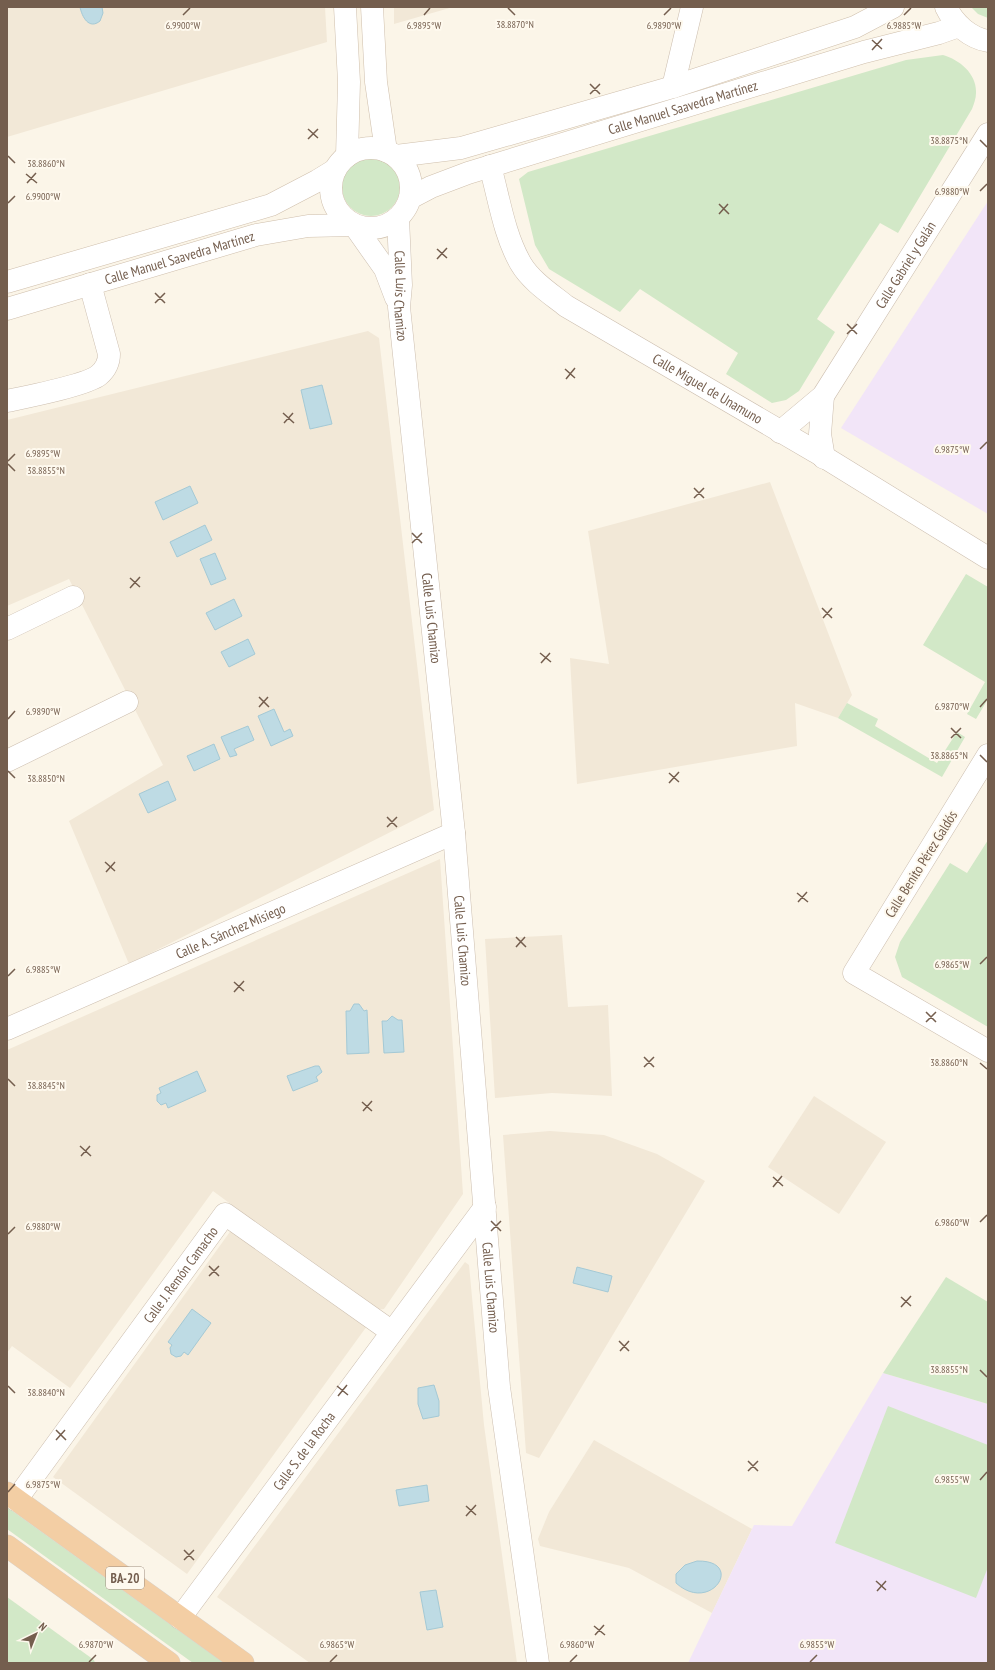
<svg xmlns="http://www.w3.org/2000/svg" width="995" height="1670" font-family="'PT Sans Narrow',sans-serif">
	<rect width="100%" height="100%" fill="#fbf5e8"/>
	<g fill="#f2e8d7">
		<path d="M7 7H325L327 42 7 137Z"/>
		<path d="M394 7H453L394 24Z"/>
		<path d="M368 331 379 338 434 810 129 964 69 821 163 765 69 579 7 606V420Z"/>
		<path d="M770 482 852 695 838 718 795 703 797 746 577 784 570 658 609 664 588 531Z"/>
		<path d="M440 859 463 1194 384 1309 374 1310 213 1191 70 1388 12 1346 7 1353V1050Z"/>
		<path d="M562 935 568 1007 608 1005 612 1096 552 1093 495 1098 485 939Z"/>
		<path d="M814 1096 886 1142 839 1214 768 1167Z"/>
		<path d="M550 1131 604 1135 657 1154 705 1181 539 1458 526 1453 503 1135Z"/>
		<path d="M232 1229 367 1326 187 1574 53 1477Z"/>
		<path d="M465 1262 469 1265 484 1425 517 1663H310L217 1597Z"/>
		<path d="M594 1440 752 1529 712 1613 629 1568 540 1546 538 1539 549 1512Z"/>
	</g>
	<g fill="#f2e5f8">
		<path d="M988 201V514L841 428Z"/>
		<path d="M883 1373 988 1404V1663H688L754 1525 792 1526Z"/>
	</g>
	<g fill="#d2e8c7">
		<path d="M971 7H988V18L978 14Z"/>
		<path d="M943 55C960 60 977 74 976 93 976 98 974 104 972 109L898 233 880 223 817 319 835 332 799 391 786 400 772 403 726 374 738 353 640 289 620 312 549 269 535 245 519 179 528 172 906 60Z"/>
		<circle cx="371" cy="187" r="29"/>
		<path d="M966 574 988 587V699L976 719 967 714 985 682 923 645Z"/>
		<path d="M847 703 878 719 875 726 937 763 957 732 965 737 942 777 838 718Z"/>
		<path d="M988 840V1027L902 977 895 957 900 942 950 863 967 873Z"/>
		<path d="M946 1277 988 1302V1404L883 1373Z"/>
		<path d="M888 1406 988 1445V1567L976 1598 835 1543Z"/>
		<path d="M7 1507 224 1663H193L7 1529Z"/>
		<path d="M7 1597 94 1660 95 1663H7Z"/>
	</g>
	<g fill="#bedbe4" stroke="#a4c9d5">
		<path d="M80 7H102L103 13 100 21C89 30 82 17 80 7Z"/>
		<path d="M322 385 332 424 310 429 301 390Z"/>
		<path d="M190 486 198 503 163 520 155 502Z"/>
		<path d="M205 525 212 540 177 557 170 542Z"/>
		<path d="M215 553 226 579 211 585 200 559Z"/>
		<path d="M234 599 242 616 215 630 206 613Z"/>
		<path d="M248 639 255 654 229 667 221 652Z"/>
		<path d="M274 709 284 732 290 729 293 736 271 746 258 716Z"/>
		<path d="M248 726 254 740 234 749 237 755 230 757 221 737Z"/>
		<path d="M214 744 220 759 194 771 187 756Z"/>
		<path d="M168 781 176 800 148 813 139 794Z"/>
		<path d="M354 1004H359L364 1011 367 1010 369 1053 347 1054 346 1011H350Z"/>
		<path d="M392 1016 398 1020H402L404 1052 384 1053 382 1021H387Z"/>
		<path d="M315 1066H319L322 1072 316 1077 318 1081 293 1091 287 1076Z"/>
		<path d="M197 1071 206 1091 168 1108 166 1103 161 1105 157 1101V1095L161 1093 159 1088Z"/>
		<path d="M577 1267 612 1276 608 1292 573 1283Z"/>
		<path d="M192 1309 211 1323 188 1355 184 1352 181 1356 176 1357 171 1354 170 1348 172 1345 168 1342Z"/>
		<path d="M434 1385 439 1401V1416L423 1419 418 1404V1388Z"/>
		<path d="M427 1485 429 1501 399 1506 396 1490Z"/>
		<path d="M697 1561C746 1560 711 1615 676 1583V1574L685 1565Z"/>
		<path d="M436 1590 443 1627 427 1630 420 1592Z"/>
	</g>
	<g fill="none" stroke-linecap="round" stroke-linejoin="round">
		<defs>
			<g id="minor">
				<path d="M673 87 692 7"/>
				<path id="s1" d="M490 166C499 198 504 235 521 264 531 281 551 294 566 306L816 452 988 558"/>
				<path id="s2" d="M398 218 401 285 399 307 454 833 499 1387 538 1663"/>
				<path d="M354 225 385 269 396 298"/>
				<path d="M823 396 820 434 824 458"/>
				<path d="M7 401C26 397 87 385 99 375 106 369 109 363 109 354L90 284"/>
				<path id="s3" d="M780 432 823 396 988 134"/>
				<path d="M7 629 73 597"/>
				<path d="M988 755 854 973 988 1051"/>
				<path d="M7 761 127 702"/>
				<path id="s4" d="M7 1029 454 833"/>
				<path id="s5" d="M16 1500 225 1214 392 1332"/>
				<path id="s6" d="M180 1618 485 1207"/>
			</g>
			<g id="secondary">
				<path d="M345 7 349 82 347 156"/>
				<path d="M372 7 376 82 386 151"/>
				<path d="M946 7C954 24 970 38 988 41"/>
				<circle cx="371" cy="188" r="40"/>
				<path d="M396 156 461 148 673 87 855 27 893 7"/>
				<path id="s7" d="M410 198 431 187 468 173 864 52 939 33 959 26"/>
				<path d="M7 282 271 205 317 181 335 170"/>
				<path id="s8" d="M7 309 256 235 308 226 354 225"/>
			</g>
			<g id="trunk">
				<path d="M7 1493 243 1663"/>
				<path d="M7 1546 169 1663"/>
			</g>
		</defs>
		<use href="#minor" stroke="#ccbeaf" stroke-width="23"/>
		<use href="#secondary" stroke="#cfbfac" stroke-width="23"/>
		<use href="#trunk" stroke="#d8d2cd" stroke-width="23"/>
		<use href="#minor" stroke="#fff" stroke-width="22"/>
		<use href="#secondary" stroke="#fff" stroke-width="22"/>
		<use href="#trunk" stroke="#f3cea4" stroke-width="22"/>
	</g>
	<path fill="none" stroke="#745e4e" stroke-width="1.5" d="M508 8 515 15M183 15 190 8M424 15 430 8M664 15 671 8M904 15 911 8M872 40 882 49M872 50 882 39M590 84 600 94M590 94 600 84M308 129 318 138M308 139 318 129M980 140 987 147M8 156 15 163M26 174 37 183M27 183 36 173M980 191 987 184M8 203 15 196M719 204 729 214M719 214 728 204M437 249 447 258M437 259 447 248M155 293 165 303M155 303 165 293M847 324 857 334M847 334 857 324M565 369 575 378M566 379 575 368M283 413 294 423M284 423 293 413M980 449 987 442M8 461 15 454M8 464 15 471M694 488 704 498M694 498 704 488M412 533 422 543M412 543 422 533M130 578 140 587M130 588 140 577M822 608 832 618M823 618 832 608M540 653 551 662M541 663 550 653M259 697 269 707M259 707 268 697M980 707 987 699M8 719 15 711M951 728 961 738M951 738 961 728M980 755 987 762M8 771 15 778M669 773 679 782M669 783 679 772M387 817 397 827M387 827 397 817M105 862 115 871M106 872 115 862M797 893 808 902M798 902 807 892M516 937 526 947M516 947 525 937M980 964 987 957M8 976 15 969M234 982 244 991M234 992 244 981M926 1012 936 1022M926 1022 936 1012M644 1057 654 1067M980 1063 987 1069M644 1067 654 1057M8 1079 15 1086M362 1102 372 1111M363 1111 372 1101M80 1146 91 1156M81 1156 90 1146M773 1177 783 1186M773 1187 782 1176M491 1221 501 1231M980 1222 987 1215M491 1231 501 1221M8 1234 15 1227M209 1266 219 1276M209 1276 219 1266M901 1297 911 1306M901 1307 911 1296M619 1341 629 1351M620 1351 629 1341M980 1370 987 1377M8 1386 15 1393M337 1386 348 1395M338 1396 347 1385M56 1430 66 1440M56 1440 65 1430M748 1461 758 1471M748 1471 758 1461M980 1480 987 1472M8 1492 15 1484M466 1506 476 1515M466 1516 476 1505M184 1550 194 1560M184 1560 194 1550M876 1581 886 1590M877 1591 886 1581M594 1626 605 1635M595 1635 604 1625M89 1662 96 1655M330 1662 337 1655M570 1662 577 1655M810 1662 817 1655"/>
	<g text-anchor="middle" stroke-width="4" stroke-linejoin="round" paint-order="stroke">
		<rect fill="#fef9ee" stroke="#9d8c7e" stroke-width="1" x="106" y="1567" width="38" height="22" rx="3"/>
		<g font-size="13" font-weight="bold" fill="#745e4e">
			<text x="125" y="1583">BA-20</text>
		</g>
		<g font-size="14" fill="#745e4e" stroke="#fef9ee">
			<text dy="5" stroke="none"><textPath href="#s7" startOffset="288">Calle Manuel Saavedra Martínez</textPath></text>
			<text dy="5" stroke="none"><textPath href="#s8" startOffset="180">Calle Manuel Saavedra Martínez</textPath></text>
			<text dy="5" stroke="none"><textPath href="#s3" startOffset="211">Calle Gabriel y Galán</textPath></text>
			<text dy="5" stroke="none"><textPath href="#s2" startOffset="78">Calle Luis Chamizo</textPath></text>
			<text dy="5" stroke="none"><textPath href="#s1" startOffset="329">Calle Miguel de Unamuno</textPath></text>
			<text dy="5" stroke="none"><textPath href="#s2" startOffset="402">Calle Luis Chamizo</textPath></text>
			<text transform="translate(921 864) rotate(-58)" y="5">Calle Benito Pérez Galdós</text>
			<text dy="5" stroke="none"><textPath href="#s4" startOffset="244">Calle A. Sánchez Misiego</textPath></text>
			<text dy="5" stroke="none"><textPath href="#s2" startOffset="726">Calle Luis Chamizo</textPath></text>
			<text dy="5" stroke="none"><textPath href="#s5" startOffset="279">Calle J. Remón Camacho</textPath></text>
			<text dy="5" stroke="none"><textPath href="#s2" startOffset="1074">Calle Luis Chamizo</textPath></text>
			<text dy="5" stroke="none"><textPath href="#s6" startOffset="208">Calle S. de la Rocha</textPath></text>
		</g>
	</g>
	<g font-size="10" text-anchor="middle" fill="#745e4e" stroke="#fef9ee" stroke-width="4" stroke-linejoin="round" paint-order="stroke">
		<text x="515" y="28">38.8870°N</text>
		<text x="183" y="29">6.9900°W</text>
		<text x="424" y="29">6.9895°W</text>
		<text x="664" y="29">6.9890°W</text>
		<text x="904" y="29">6.9885°W</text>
		<text x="949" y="144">38.8875°N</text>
		<text x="46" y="167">38.8860°N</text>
		<text x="952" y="195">6.9880°W</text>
		<text x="43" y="200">6.9900°W</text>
		<text x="952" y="453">6.9875°W</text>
		<text x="43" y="457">6.9895°W</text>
		<text x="46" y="474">38.8855°N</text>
		<text x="952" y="710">6.9870°W</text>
		<text x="43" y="715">6.9890°W</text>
		<text x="949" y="759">38.8865°N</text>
		<text x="46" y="782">38.8850°N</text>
		<text x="952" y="968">6.9865°W</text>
		<text x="43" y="973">6.9885°W</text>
		<text x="949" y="1066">38.8860°N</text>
		<text x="46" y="1089">38.8845°N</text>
		<text x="952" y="1226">6.9860°W</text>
		<text x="43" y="1230">6.9880°W</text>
		<text x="949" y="1373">38.8855°N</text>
		<text x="46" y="1396">38.8840°N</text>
		<text x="952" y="1483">6.9855°W</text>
		<text x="43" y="1488">6.9875°W</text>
		<text x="96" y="1648">6.9870°W</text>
		<text x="337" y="1648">6.9865°W</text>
		<text x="577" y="1648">6.9860°W</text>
		<text x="817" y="1648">6.9855°W</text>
	</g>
	<rect width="995" height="1670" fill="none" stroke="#745e4e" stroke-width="16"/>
	<g transform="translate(36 1634) rotate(43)" stroke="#fef9ee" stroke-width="3" paint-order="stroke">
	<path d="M0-3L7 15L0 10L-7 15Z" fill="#745e4e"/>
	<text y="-6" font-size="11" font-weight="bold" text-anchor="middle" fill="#745e4e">N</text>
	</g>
</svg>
